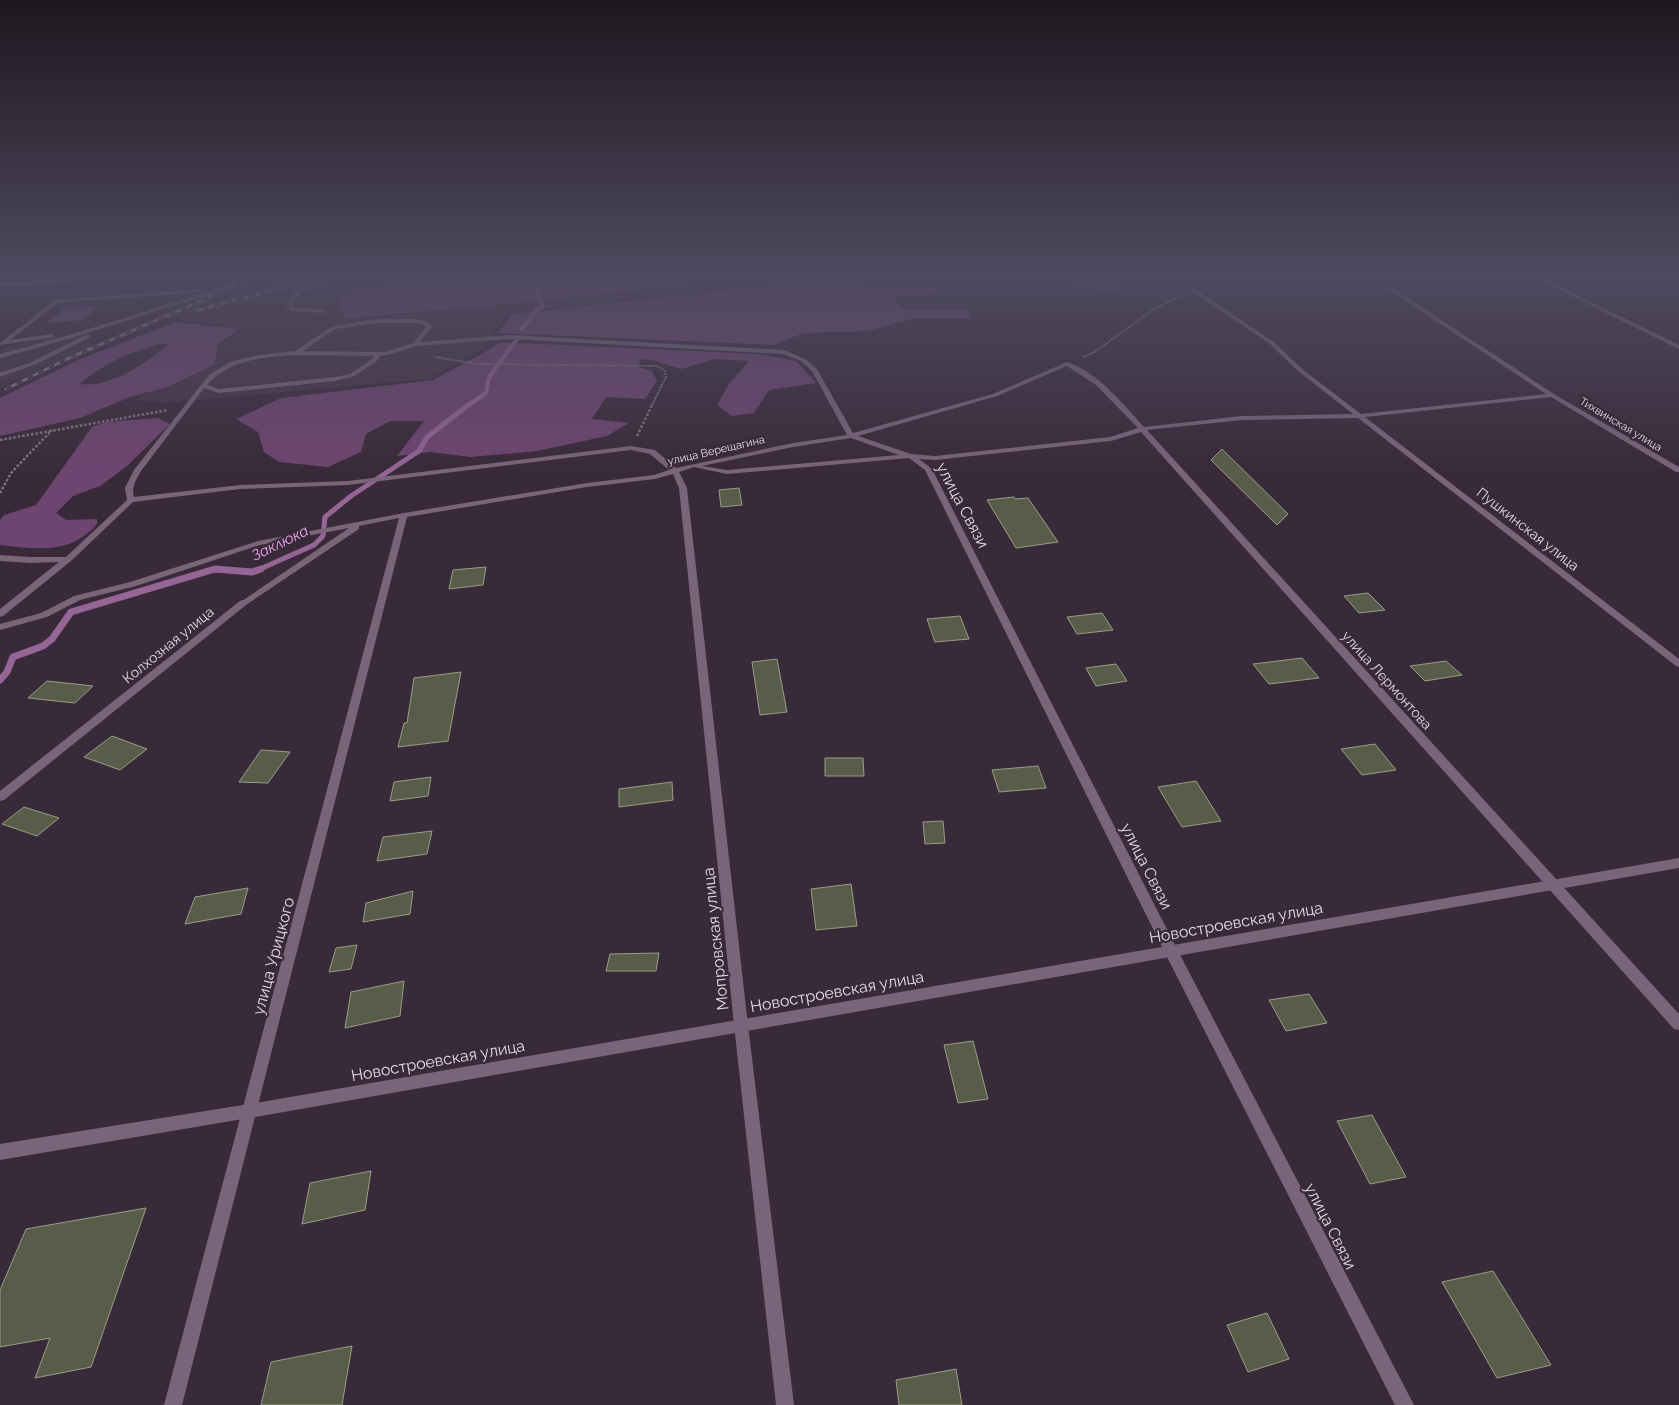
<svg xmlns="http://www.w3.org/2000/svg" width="1679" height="1405" font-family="Raleway,sans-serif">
	<rect width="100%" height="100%" fill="#392a39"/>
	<g fill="#463347">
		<path d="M268 275H844L508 313 481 350 429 379 164 403 137 400 245 328 155 317Z"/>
		<path d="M89 336 92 346 0 387V349L47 337Z"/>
	</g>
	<g fill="#6e4570" fill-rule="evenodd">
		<path d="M439 275H769L519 303 345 318 339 307 344 297 362 289 432 280Z"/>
		<path d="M865 275 878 278 851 285 935 288 939 294 893 296 903 309H968L971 319 914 318 868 331 803 333 774 345 498 333 512 314Z"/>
		<path d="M1048 275H1112L1125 283 1119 290C1094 290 1071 289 1048 275Z"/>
		<path d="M97 307 84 320 48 323 63 309Z"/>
		<path d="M176 322 240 329 218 344 214 365 167 387 130 397 80 418 0 436V398L78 360ZM160 344H169C147 363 110 388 80 384 101 365 132 351 160 344Z"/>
		<path d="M499 342 759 354 796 361 816 383 769 390 754 413 732 416 717 405 729 384 749 361 715 359 681 369 652 360 641 359 637 367 651 370 657 381 645 399 606 397 592 419 629 423 607 436 537 451 471 457 430 452 397 456 424 421H390L366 434 361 452 328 467 279 462 264 452 258 432 236 419 281 398 433 380 487 351Z"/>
		<path d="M158 418 170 424 127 466 100 486 73 496 56 513 66 520 97 519V524C70 555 37 549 0 545V520L4 515 36 505 92 427 106 422Z"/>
	</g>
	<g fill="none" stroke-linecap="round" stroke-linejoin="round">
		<g stroke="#946595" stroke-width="4">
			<path d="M522 329 536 310 543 306 538 296 539 287 564 275"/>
			<path d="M469 405 486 393 489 377 517 339"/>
		</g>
		<g stroke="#946595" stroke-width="5">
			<path d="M212 570H225"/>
			<path d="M258 570 314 545 323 536 325 517 351 496 419 451 427 437 471 403"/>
		</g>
		<path stroke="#946595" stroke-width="7" d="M0 680 7 672 13 657 43 646 52 639 71 612 215 569 252 572 261 569"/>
	</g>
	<g fill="#585d49" stroke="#989e87">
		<path d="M1222 449 1288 514 1277 525 1211 460Z"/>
		<path d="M739 488 742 505 721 507 719 490Z"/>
		<path d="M1014 497 1015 499 1028 498 1058 542 1016 548 987 500Z"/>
		<path d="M486 567 483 585 449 589 453 570Z"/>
		<path d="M1368 593 1385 610 1359 613 1344 596Z"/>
		<path d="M1102 613 1113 630 1077 634 1067 617Z"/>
		<path d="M960 616 969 639 935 642 927 619Z"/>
		<path d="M1302 658 1319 678 1269 684 1253 664Z"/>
		<path d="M777 659 787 712 760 715 752 662Z"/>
		<path d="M1446 661 1462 675 1425 681 1410 666Z"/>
		<path d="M1116 664 1127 681 1096 686 1086 668Z"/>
		<path d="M461 672 448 741 398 747 404 723H407L414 678Z"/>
		<path d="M47 681 93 686 75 703 28 698Z"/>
		<path d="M112 736 147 749 120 770 84 757Z"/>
		<path d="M1375 744 1396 770 1362 775 1341 749Z"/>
		<path d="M261 750 290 752 268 783 239 782Z"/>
		<path d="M825 758H863L864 776H825Z"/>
		<path d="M1038 766 1046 788 999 792 992 770Z"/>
		<path d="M431 777 428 796 390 801 394 782Z"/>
		<path d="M1196 781 1221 821 1182 827 1158 787Z"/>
		<path d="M672 782 673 800 619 807V789Z"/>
		<path d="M24 807 59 818 37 836 2 824Z"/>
		<path d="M943 821 945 843 925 844 923 822Z"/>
		<path d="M432 831 427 854 377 861 383 837Z"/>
		<path d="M851 884 857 926 816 930 811 889Z"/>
		<path d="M248 888 241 914 185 924 195 897Z"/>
		<path d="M413 891 410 914 363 922 366 903Z"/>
		<path d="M357 945 351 969 329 972 336 948Z"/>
		<path d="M659 953 656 971H606L610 954Z"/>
		<path d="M404 981 400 1016 345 1028 351 992Z"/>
		<path d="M1309 994 1327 1023 1286 1031 1269 1000Z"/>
		<path d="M973 1041 988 1099 958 1103 944 1045Z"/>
		<path d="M1372 1115 1406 1177 1370 1184 1337 1121Z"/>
		<path d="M371 1171 365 1210 302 1224 310 1183Z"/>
		<path d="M146 1208 91 1367 35 1378 50 1338 0 1347V1290L26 1229Z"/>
		<path d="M1493 1271 1551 1365 1497 1378 1442 1282Z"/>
		<path d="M1267 1313 1289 1359 1248 1372 1227 1325Z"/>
		<path d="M352 1346 342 1405H261L271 1362Z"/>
		<path d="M956 1369 962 1405H899L896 1380Z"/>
	</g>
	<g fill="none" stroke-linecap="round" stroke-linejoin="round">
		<g stroke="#817581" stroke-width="2" stroke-dasharray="2 1" stroke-linecap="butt">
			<path d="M1366 275 1378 282"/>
			<path d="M197 276 207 275"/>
			<path d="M170 278 191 276"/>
			<path d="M1203 281 1212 275"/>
			<path d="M435 357 478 364 657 366 665 371 666 377 652 405"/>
			<path d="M1083 357 1093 353 1153 310 1181 295"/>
		</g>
		<g stroke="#817581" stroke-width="2.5" stroke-dasharray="2.5 2" stroke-linecap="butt">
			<path d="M637 436 653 403"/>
			<path d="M0 440 168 410"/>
			<path d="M0 493 11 473 52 430"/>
		</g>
		<g fill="#796479" fill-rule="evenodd">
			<path d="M65 275H71L64 282H60V280Z"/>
			<path d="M242 275H248C225 293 194 300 166 308 111 326 56 343 0 358V354C53 340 107 324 159 307 187 298 217 291 242 275Z"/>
			<path d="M312 275H318L330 284 301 291 292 306 295 308 324 309 327 311 324 313 291 311 286 306 297 289 323 283Z"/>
			<path d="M1529 275H1536L1679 345V349Z"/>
			<path d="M1192 287 1274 342 1302 369 1361 414 1546 394 1386 288 1391 287 1554 394 1679 467V472H1676L1551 397 1365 417 1679 659V667L1676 666 1358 418 1242 420 1147 430 1679 1014V1030L1674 1029 1141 432 1111 441 935 460 919 459 932 469 1176 947 1414 1405H1395L1166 955 925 470 909 458 727 474 694 467 679 472 687 488 748 1025 794 1405H776L734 1025 679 488 673 474 655 479 587 487 407 517 182 1405H164L399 518 359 526V529L246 605H240L239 603 349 528 260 545 136 586 80 600 47 617 0 630V624L41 613 74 596 130 582 258 541 404 513 587 483 654 475 669 470 650 454 631 450 348 485 240 489 133 502 71 561 3 616 0 617V609L59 562 30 563 0 561V555L30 557H66L127 500 125 488 134 470 201 385 209 375 230 362 258 355 295 351 331 327 376 319H415L428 322 432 327 420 342 510 335 784 350 805 359 817 369 853 433 993 394 1067 362C1099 373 1122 403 1144 427L1242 416 1353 414 1298 371 1270 344 1190 290 1189 289ZM376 323H415L424 324 426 327 413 343 385 352 303 351 335 329ZM510 339 783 354 801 361 812 371 847 435 793 443 676 468 655 450 631 446 348 481 240 485 134 497C131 487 136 480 141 471L204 388 219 393 335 381 354 376 377 361 380 356 388 355 416 346ZM296 355 374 356 372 359 350 374 335 377 219 389 207 385C229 359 264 357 296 355ZM1067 366 1096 385 1138 428 1110 437 935 456 911 454 858 436 997 396ZM851 438 899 455 727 470 702 466 793 447Z"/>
			<path d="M201 289 204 291 203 292 58 303 10 340 52 334 55 336 54 337 0 345V343L55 300Z"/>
			<path d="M88 334 91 336 90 337 36 364 0 377V373L32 362Z"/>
		</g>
		<g fill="#796479" fill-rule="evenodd">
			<path d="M128 275H161L0 287V283Z"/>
			<path d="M243 600 246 601 247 603 246 605 4 800 0 801V791L240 601Z"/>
			<path d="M1679 858V868L249 1118 0 1160V1144L249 1104Z"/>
		</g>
		<defs>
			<g id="rail">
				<path d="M255 282 274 275"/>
				<path d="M191 312 280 288 345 275"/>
				<path d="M6 389 67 359 261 275"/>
			</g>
		</defs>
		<use href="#rail" stroke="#8a7e8a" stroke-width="3"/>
		<use href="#rail" stroke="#392a39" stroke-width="2" stroke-dasharray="6" stroke-linecap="butt"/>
	</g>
	<linearGradient id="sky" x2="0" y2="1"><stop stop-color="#1f171f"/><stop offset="0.58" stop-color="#4e4a5f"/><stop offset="1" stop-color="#4e4a5f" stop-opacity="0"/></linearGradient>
	<rect width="1679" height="472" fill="url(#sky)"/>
	<g text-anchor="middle" stroke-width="4.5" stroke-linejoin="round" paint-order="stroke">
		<g font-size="11" fill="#e2d9e2" stroke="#392a39">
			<text transform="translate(1621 424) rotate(31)" y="4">Тихвинская улица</text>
			<text transform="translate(716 450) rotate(-13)" y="4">улица Верещагина</text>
		</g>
		<g font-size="14" fill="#e2d9e2" stroke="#392a39">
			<text transform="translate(1528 529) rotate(38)" y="5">Пушкинская улица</text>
			<text transform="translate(168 645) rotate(-39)" y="5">Колхозная улица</text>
			<text transform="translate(1387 680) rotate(48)" y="5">улица Лермонтова</text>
		</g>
		<g font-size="15" font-style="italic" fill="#eda8ee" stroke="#392a39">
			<text transform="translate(280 543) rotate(-26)" y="5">Заклюка</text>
		</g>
		<g font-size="16" fill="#e2d9e2" stroke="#392a39">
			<text transform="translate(963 505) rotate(62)" y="6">улица Связи</text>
			<text transform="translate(1147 866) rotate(63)" y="6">улица Связи</text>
			<text transform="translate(1236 922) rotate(-10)" y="6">Новостроевская улица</text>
			<text transform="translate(715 939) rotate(-96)" y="6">Мопровская улица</text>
			<text transform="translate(273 956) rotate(-75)" y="6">улица Урицкого</text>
			<text transform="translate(837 991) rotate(-10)" y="6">Новостроевская улица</text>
			<text transform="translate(438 1060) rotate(-10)" y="6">Новостроевская улица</text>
			<text transform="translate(1331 1226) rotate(63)" y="6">улица Связи</text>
		</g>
	</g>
</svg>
